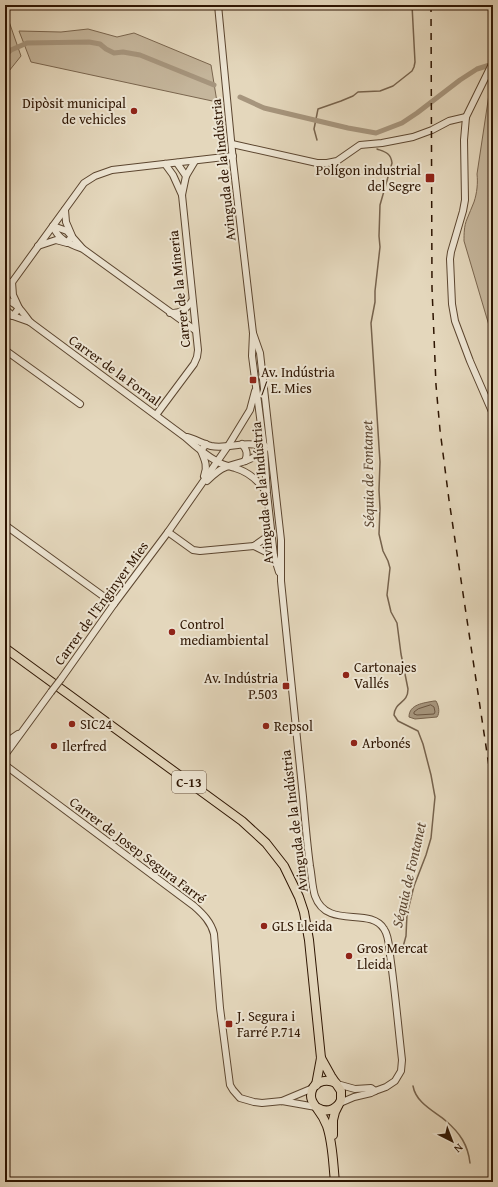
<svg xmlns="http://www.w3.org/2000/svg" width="498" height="1187" font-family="'Gentium Book Plus',serif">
	<rect width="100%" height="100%" fill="#e4d7bc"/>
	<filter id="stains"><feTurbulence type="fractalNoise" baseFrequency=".005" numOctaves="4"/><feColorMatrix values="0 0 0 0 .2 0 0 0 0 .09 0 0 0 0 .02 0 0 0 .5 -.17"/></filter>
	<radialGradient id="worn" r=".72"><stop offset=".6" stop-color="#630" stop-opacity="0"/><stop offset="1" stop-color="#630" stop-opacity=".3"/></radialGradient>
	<g fill="#c5b69c" stroke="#7a664f">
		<path d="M5 10 21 56 5 76Z"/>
		<path d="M88 29 117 37 134 33 211 65 217 102 31 62 19 31 61 32Z"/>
		<path d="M493 75V339L464 241C464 234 464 226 467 219 469 213 472 208 474 202 477 193 478 183 477 174L491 81Z"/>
	</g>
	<path fill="#a6957d" stroke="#76624c" d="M434 701H436C439 706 440 713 437 717L415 719 409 717C409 704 424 703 434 701Z"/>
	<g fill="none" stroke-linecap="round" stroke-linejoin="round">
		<path stroke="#6a5540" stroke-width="1" d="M431 705 434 707 435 712 434 714 417 715 414 714V712L418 709Z"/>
		<g stroke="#76624c" stroke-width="1.5">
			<path d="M317 140 314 129 318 109 341 101 353 96 358 92 380 91 393 86 412 71 414 67 415 62 412 5"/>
			<path d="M377 149C385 152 391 153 392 163L380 205 379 236 380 247 375 291V302L371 323 380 462 379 490 380 508 379 534 383 551 388 561 390 568 387 595 391 612 397 623 401 654 408 689C408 704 395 701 394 715L398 721 418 731 423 744 431 775 435 797 431 838 426 855 414 886 407 914 406 936 403 947"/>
			<path d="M413 1086C416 1103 434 1111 446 1121 460 1133 468 1145 470 1163"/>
		</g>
		<g stroke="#a6957d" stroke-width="5">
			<path d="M5 55 11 50 27 43 89 42 100 44 106 49 114 53 123 52 140 55 214 85"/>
			<path d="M240 97 264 108 348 128 376 133 402 123 417 113 460 80 477 69 493 64"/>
		</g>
		<defs>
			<g id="minor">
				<path d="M218 5 233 161 253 333 252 356 264 448 267 493 274 556 279 572"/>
				<path d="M493 62 466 117 464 140 465 200 463 211 451 252 450 259 452 304 455 321 470 361 493 414"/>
				<path d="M232 144 317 163H327L337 161 360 145 382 143 413 137 432 130 449 121 466 117"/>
				<path d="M177 163 186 176"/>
				<path d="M165 164 173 175 182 195"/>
				<path d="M53 226C58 240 70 244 83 249L195 330"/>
				<path d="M53 226 67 231 82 248"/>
				<path d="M38 246 56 240 67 243 72 236 66 222 65 210"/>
				<path d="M5 292 84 183 95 176 112 170 233 156"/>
				<path d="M5 300C17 302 23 313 30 322L185 437C196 447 205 455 218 462 223 465 229 466 235 468 249 472 258 480 266 492"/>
				<path d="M5 309 13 316 30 322"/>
				<path d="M170 313C182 313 185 310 192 301"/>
				<path d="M5 314 13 316 19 308 13 295 12 282"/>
				<path d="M253 333 260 353 281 540V581C288 653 296 725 303 797 305 820 307 843 310 866 312 876 312 887 315 896 327 930 370 906 384 929 389 936 389 947 390 955 395 990 398 1025 402 1060L401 1071 395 1081 386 1087 375 1091 371 1093 354 1097 340 1103"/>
				<path d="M5 350 80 404"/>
				<path d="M156 415 194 364 197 357 198 350 182 195 186 176 195 161"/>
				<path d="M187 437C195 439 203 444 211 446 229 450 248 438 265 449"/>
				<path d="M242 444C247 450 248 454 245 461"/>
				<path d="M204 476C208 467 205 460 201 451L206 444"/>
				<path d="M207 481C213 475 218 470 226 467 242 461 254 462 265 446"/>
				<path d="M5 525 114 604"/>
				<path d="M168 532 193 550 200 551 254 546 271 534"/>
				<path d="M254 546 274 556"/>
				<path d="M61 679 114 604 168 532 228 446 250 410 255 391"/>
				<path d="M5 743 18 734"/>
				<path d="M5 755 51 692"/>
				<path d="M5 765 194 906C203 914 211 922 214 934L220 1008 230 1085 233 1090 240 1098 254 1102 262 1103 282 1101 316 1107"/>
				<path d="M337 1084 355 1089 371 1088 375 1091"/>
				<path d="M282 1101 313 1088"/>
			</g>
			<g id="major">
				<path d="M5 648 242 821 266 843 284 866 299 897 304 912 309 940 321 1058 316 1085"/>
				<path d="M321 1058 331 1076 341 1091V1100L335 1112 333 1120V1135"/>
				<path d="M318 1108C325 1112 332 1111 338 1105"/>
				<path d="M335 1182C333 1164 333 1144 327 1126 325 1121 322 1115 318 1110 315 1105 311 1102 311 1096 311 1082 325 1078 336 1083"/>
			</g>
		</defs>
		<use href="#minor" stroke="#5c4630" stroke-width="8"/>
		<use href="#major" stroke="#2e1502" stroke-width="10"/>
		<use href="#minor" stroke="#ede5d3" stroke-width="6"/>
		<use href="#major" stroke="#e4d7bc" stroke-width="8"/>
		<path stroke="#2e1502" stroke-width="1.5" stroke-dasharray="7 7" stroke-linecap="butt" d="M431 5 432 288 436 385 440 430 449 500 493 793"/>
		<defs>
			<path id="minor-bridge" d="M51 692 61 679"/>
		</defs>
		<use href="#minor-bridge" stroke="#5c4630" stroke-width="8" stroke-linecap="butt"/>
		<use href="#minor-bridge" stroke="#ede5d3" stroke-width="6"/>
	</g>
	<g fill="#8f2418" stroke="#ede5d3" stroke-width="1.5">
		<circle cx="134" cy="111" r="4"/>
		<rect x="425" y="173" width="10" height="10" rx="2"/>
		<rect x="249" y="376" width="8" height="8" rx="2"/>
		<circle cx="172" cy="632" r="4"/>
		<circle cx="346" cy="675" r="4"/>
		<rect x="282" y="682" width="8" height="8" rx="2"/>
		<circle cx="72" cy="724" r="4"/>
		<circle cx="266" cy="726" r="4"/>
		<circle cx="354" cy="743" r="4"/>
		<circle cx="54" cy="746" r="4"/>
		<circle cx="264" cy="926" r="4"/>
		<circle cx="349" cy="956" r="4"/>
		<rect x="225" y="1020" width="8" height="8" rx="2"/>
	</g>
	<g text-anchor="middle" stroke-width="4" stroke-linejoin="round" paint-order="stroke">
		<rect fill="#ede5d3" stroke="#675341" stroke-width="1" x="172" y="771" width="34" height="22" rx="3"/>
		<g font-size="13" font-weight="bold" fill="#2e1502">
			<text x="189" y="787">C-13</text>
		</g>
		<g font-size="14" fill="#2e1502" stroke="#ede5d3" text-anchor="start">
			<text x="126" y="108" text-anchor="end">Dipòsit municipal<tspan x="126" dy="16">de vehicles</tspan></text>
			<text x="421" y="175" text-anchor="end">Polígon industrial<tspan x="421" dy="16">del Segre</tspan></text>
			<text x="261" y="377">Av. Indústria<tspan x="261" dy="16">/ E. Mies</tspan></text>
			<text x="180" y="629">Control<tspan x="180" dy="16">mediambiental</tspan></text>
			<text x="354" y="672">Cartonajes<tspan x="354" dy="16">Vallés</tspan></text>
			<text x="278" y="683" text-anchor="end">Av. Indústria<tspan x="278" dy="16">P.503</tspan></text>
			<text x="80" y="729">SIC24</text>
			<text x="274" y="731">Repsol</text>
			<text x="362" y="748">Arbonés</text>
			<text x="62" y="751">Ilerfred</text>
			<text x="272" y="931">GLS Lleida</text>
			<text x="357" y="953">Gros Mercat<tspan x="357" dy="16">Lleida</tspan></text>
			<text x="237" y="1021">J. Segura i<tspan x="237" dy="16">Farré P.714</tspan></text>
		</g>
		<g font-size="14" fill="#2e1502" stroke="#ede5d3">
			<text transform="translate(223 170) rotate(-96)" y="5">Avinguda de la Indústria</text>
			<text transform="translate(179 289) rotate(-96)" y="5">Carrer de la Mineria</text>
			<text transform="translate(115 370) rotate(36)" y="5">Carrer de la Fornal</text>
			<text transform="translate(262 493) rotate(-95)" y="5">Avinguda de la Indústria</text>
			<text transform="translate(101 603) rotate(-54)" y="5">Carrer de l'Enginyer Mies</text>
			<text transform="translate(294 821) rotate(-97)" y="5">Avinguda de la Indústria</text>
			<text transform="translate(138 850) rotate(37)" y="5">Carrer de Josep Segura Farré</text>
		</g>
		<g font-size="15" font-style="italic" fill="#5e4833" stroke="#ede5d3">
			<text transform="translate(368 474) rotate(-91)" y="5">Séquia de Fontanet</text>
			<text transform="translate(409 875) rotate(-77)" y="5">Séquia de Fontanet</text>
		</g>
	</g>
	<rect width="498" height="1187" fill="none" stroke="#e4d7bc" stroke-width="20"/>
	<rect x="6" y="6" width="486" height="1175" fill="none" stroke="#2e1502" stroke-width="2"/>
	<rect x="10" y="10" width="478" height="1167" fill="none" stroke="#2e1502"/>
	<g transform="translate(452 1141) rotate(138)" stroke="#ede5d3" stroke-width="3" paint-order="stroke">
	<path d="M0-3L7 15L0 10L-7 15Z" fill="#2e1502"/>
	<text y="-6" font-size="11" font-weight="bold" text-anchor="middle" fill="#2e1502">N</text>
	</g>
	<rect width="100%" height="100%" filter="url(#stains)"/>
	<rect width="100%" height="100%" fill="url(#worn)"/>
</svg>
